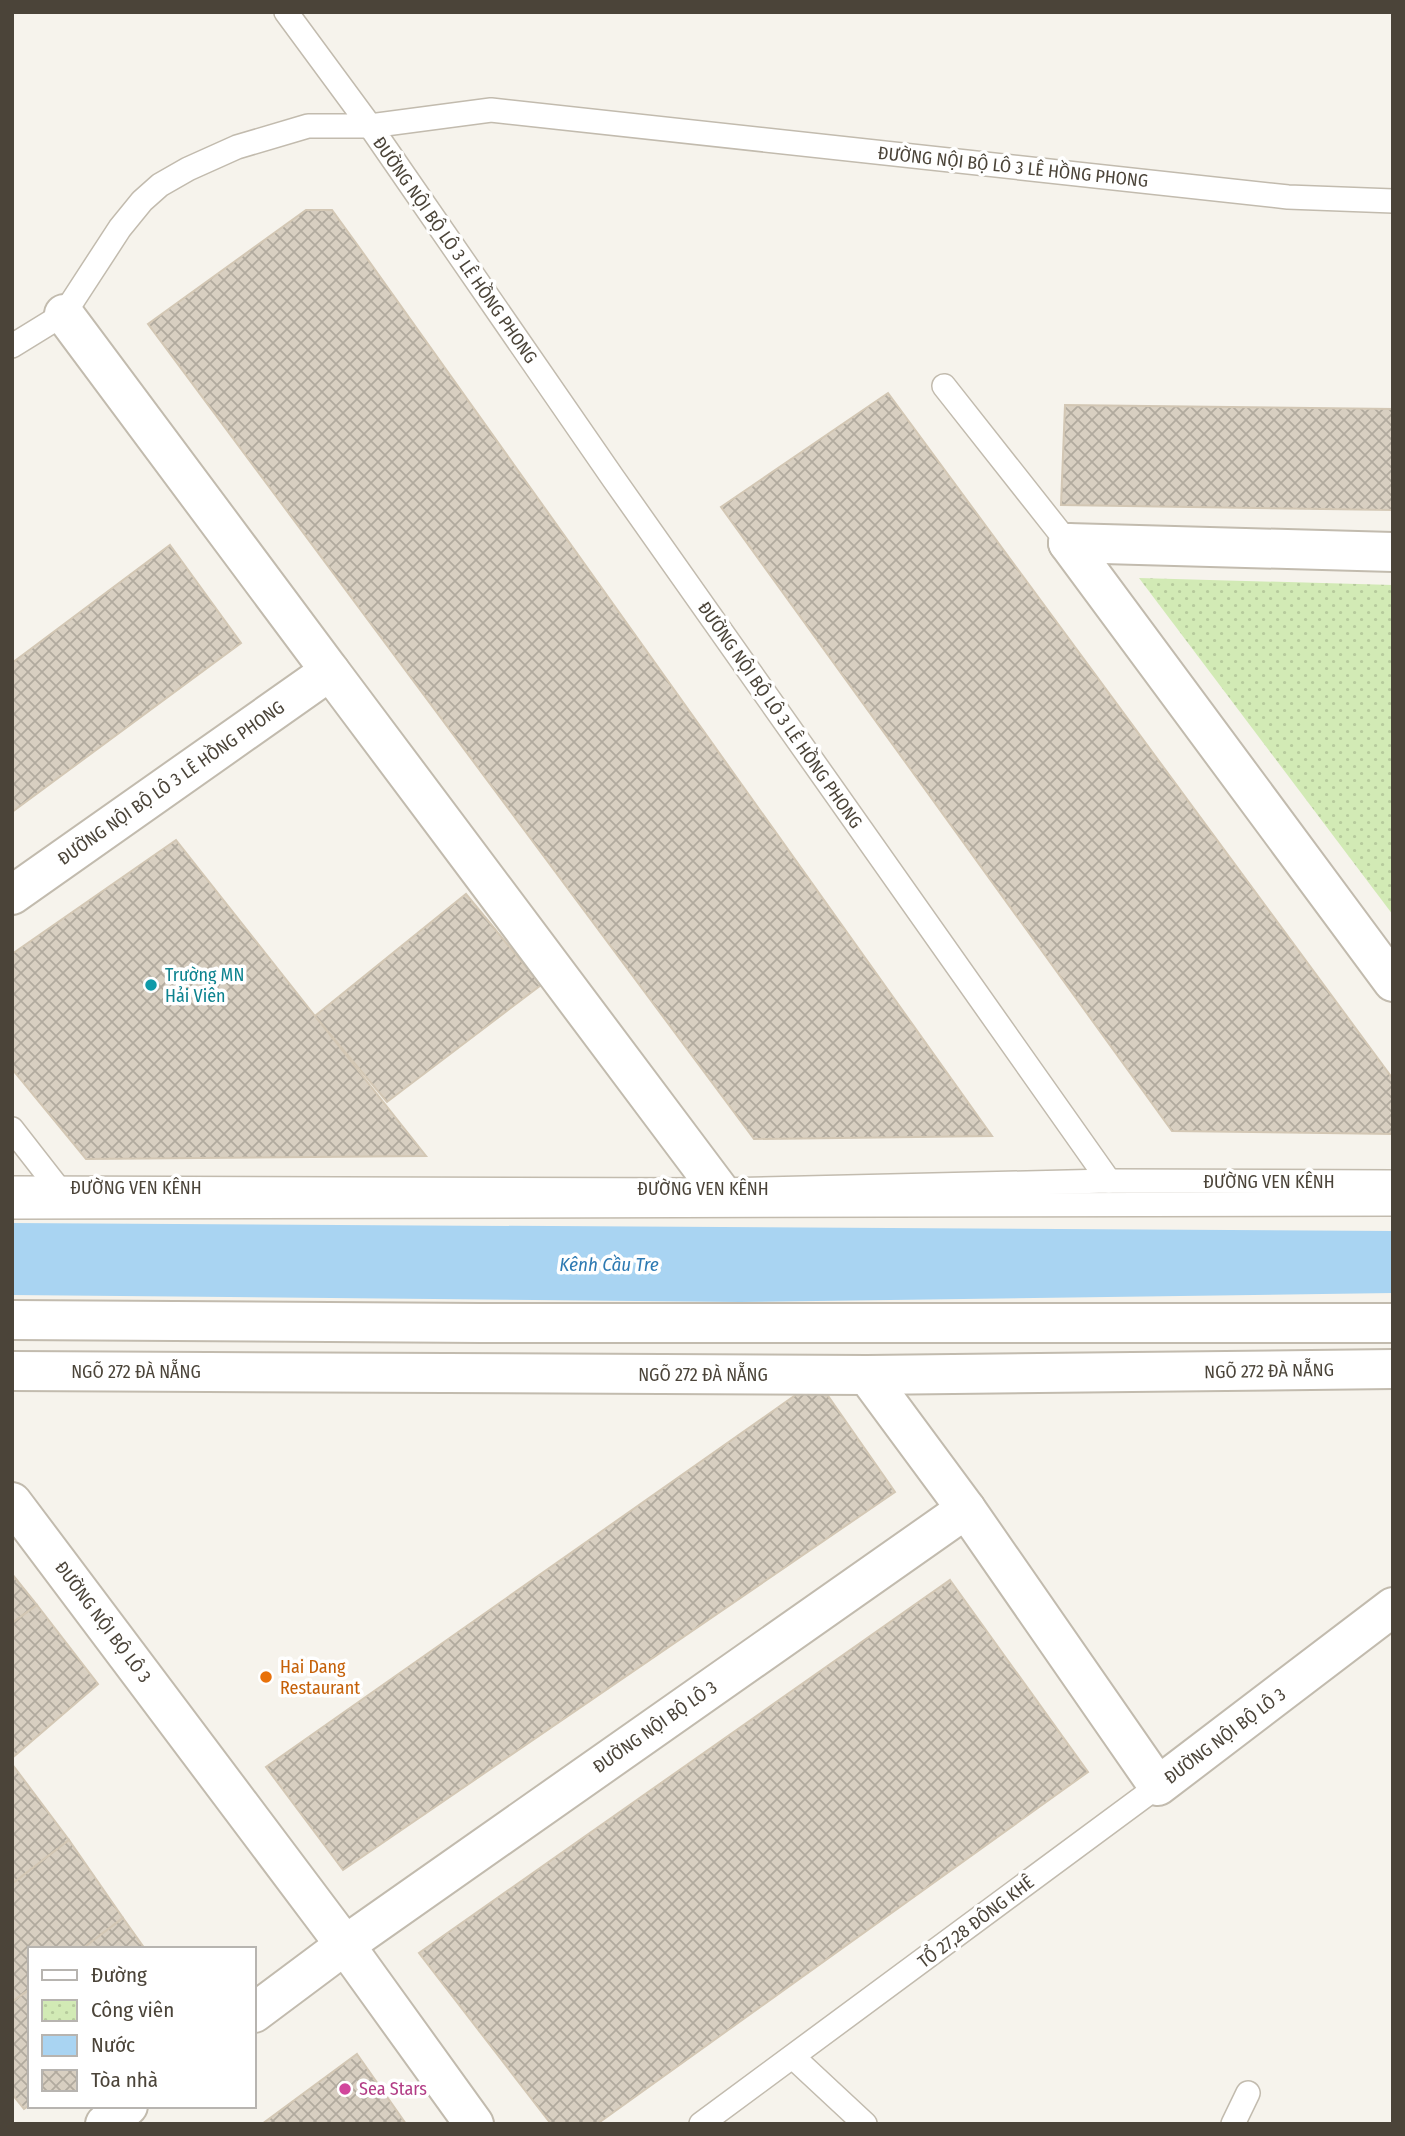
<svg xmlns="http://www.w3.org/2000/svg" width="1405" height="2136" font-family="'Fira Sans Condensed',sans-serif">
	<defs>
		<pattern id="park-dots" width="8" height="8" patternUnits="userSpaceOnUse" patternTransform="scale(1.75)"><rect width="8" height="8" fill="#d2eab5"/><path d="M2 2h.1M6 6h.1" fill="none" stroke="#b6ca9c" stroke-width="1.8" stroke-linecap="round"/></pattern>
		<pattern id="building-cross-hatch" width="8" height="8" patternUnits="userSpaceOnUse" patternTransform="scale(1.75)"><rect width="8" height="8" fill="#d8cfc1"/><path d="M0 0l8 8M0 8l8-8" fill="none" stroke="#b1aa9e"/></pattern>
	</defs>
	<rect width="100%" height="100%" fill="#f6f3ec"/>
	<path fill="url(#park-dots)" d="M1139 578 1393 585V915Z"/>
	<path fill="#a9d4f2" d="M12 1223 1393 1231V1293L740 1302 12 1295Z"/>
	<g fill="url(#building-cross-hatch)" stroke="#d3c7b4" stroke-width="2">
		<path d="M306 210H332L356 243 992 1136 754 1139 148 324Z"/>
		<path d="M888 393 1393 1079V1134L1172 1131 721 507Z"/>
		<path d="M1065 405 1393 409V510L1061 505Z"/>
		<path d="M170 545 241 643 12 812V663Z"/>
		<path d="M176 840 315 1016 426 1156 86 1159 12 1069V954Z"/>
		<path d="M466 894 541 985 387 1102 315 1016Z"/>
		<path d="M817 1380 895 1492 343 1870 266 1767Z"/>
		<path d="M12 1574 37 1605 12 1623Z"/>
		<path d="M950 1580 1088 1772 597 2124H551L419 1953Z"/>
		<path d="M37 1605 98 1684 12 1758V1623Z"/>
		<path d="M12 1764 69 1840 12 1884Z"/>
		<path d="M69 1840 123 1918 82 1949H30V1989L12 2002V1884Z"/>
		<path d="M123 1918 145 1949H82Z"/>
		<path d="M30 1989V2105L24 2109 12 2094V2002Z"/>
		<path d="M357 2054 406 2124H262Z"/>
	</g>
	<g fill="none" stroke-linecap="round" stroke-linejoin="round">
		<defs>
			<g id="lane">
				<path d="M12 346 64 314 120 228 142 201 160 185 188 169 237 147 308 126H370L286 12"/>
				<path d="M944 386 1068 543"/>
				<path d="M12 1129 58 1188"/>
				<path d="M1109 1181 613 478 370 126 491 110 1288 197 1393 201"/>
				<path d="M12 1188 719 1190 1109 1181 1393 1182"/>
				<path d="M12 1207 1393 1204"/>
				<path d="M793 2057 865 2124"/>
				<path d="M701 2124 1158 1786"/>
				<path d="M1233 2124 1248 2093"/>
			</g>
			<g id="street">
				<path d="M64 314 330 671"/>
				<path d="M1068 543 1393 982"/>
				<path d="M1068 543 1393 552"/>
				<path d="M12 895 330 671 719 1190"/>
				<path d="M12 1320 481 1323H1393"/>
				<path d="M12 1371 867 1375 1393 1369"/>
				<path d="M867 1375 966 1509 1158 1786 1393 1607"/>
				<path d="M12 1502 345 1945 474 2124"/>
				<path d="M254 2013 345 1945 966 1509"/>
				<path d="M105 2124 128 2106"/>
			</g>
		</defs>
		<use href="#lane" stroke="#c2bbae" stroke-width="26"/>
		<use href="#street" stroke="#c2bbae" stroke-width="42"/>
		<use href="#lane" stroke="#fff" stroke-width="23"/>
		<use href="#street" stroke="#fff" stroke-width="38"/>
	</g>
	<circle fill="#0f9aa8" stroke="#fff" stroke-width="2.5" cx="151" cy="985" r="7"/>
	<circle fill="#e8710a" stroke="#fff" stroke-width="2.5" cx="266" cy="1677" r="7"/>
	<circle fill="#d1479c" stroke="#fff" stroke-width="2.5" cx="345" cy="2089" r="7"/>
	<g text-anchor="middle" stroke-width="7" stroke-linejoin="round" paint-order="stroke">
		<g font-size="18" fill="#4b4439" stroke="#fff">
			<text transform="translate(1013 167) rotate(6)" y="6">ĐƯỜNG NỘI BỘ LÔ 3 LÊ HỒNG PHONG</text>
			<text transform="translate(455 250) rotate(55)" y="6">ĐƯỜNG NỘI BỘ LÔ 3 LÊ HỒNG PHONG</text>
			<text transform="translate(780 715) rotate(55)" y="6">ĐƯỜNG NỘI BỘ LÔ 3 LÊ HỒNG PHONG</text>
			<text transform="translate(171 783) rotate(-35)" y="6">ĐƯỜNG NỘI BỘ LÔ 3 LÊ HỒNG PHONG</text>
			<text x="1269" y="1188">ĐƯỜNG VEN KÊNH</text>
			<text x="136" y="1194">ĐƯỜNG VEN KÊNH</text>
			<text x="703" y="1195">ĐƯỜNG VEN KÊNH</text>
			<text transform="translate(1269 1371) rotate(-1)" y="6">NGÕ 272 ĐÀ NẴNG</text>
			<text x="136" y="1378">NGÕ 272 ĐÀ NẴNG</text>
			<text x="703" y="1381">NGÕ 272 ĐÀ NẴNG</text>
			<text transform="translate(103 1622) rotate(53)" y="6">ĐƯỜNG NỘI BỘ LÔ 3</text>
			<text transform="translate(655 1727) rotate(-35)" y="6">ĐƯỜNG NỘI BỘ LÔ 3</text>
			<text transform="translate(1225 1736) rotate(-37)" y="6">ĐƯỜNG NỘI BỘ LÔ 3</text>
			<text transform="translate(976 1922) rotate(-37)" y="6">TỔ 27,28 ĐÔNG KHÊ</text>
		</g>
		<g font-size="18" fill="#0d838f" stroke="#fff" text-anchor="start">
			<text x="165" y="981">Trường MN<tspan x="165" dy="21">Hải Viên</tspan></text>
		</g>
		<g font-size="18" fill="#c56008" stroke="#fff" text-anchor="start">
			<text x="280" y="1673">Hai Dang<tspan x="280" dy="21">Restaurant</tspan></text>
		</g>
		<g font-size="18" fill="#b23c85" stroke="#fff" text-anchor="start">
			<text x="359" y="2095">Sea Stars</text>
		</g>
		<g font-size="19" font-style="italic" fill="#2e7ab2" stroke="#fff">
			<text x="609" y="1271">Kênh Cầu Tre</text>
		</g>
	</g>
	<rect width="1405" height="2136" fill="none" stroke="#4b4439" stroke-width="28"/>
	<rect x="28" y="1947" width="228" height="161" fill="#ffffff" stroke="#b7b4b0" stroke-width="2"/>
	<rect x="42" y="1970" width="35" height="10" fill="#ffffff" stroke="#b7b4b0" stroke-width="2"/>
	<text x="91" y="1982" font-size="21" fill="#4b4439">Đường</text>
	<rect x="42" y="2000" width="35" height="21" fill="url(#park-dots)" stroke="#b7b4b0" stroke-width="2"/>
	<text x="91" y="2017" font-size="21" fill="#4b4439">Công viên</text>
	<rect x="42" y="2035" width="35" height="21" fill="#a9d4f2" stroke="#b7b4b0" stroke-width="2"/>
	<text x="91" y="2052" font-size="21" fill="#4b4439">Nước</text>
	<rect x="42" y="2070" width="35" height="21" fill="url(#building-cross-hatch)" stroke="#b7b4b0" stroke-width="2"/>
	<text x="91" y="2087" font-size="21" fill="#4b4439">Tòa nhà</text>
</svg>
